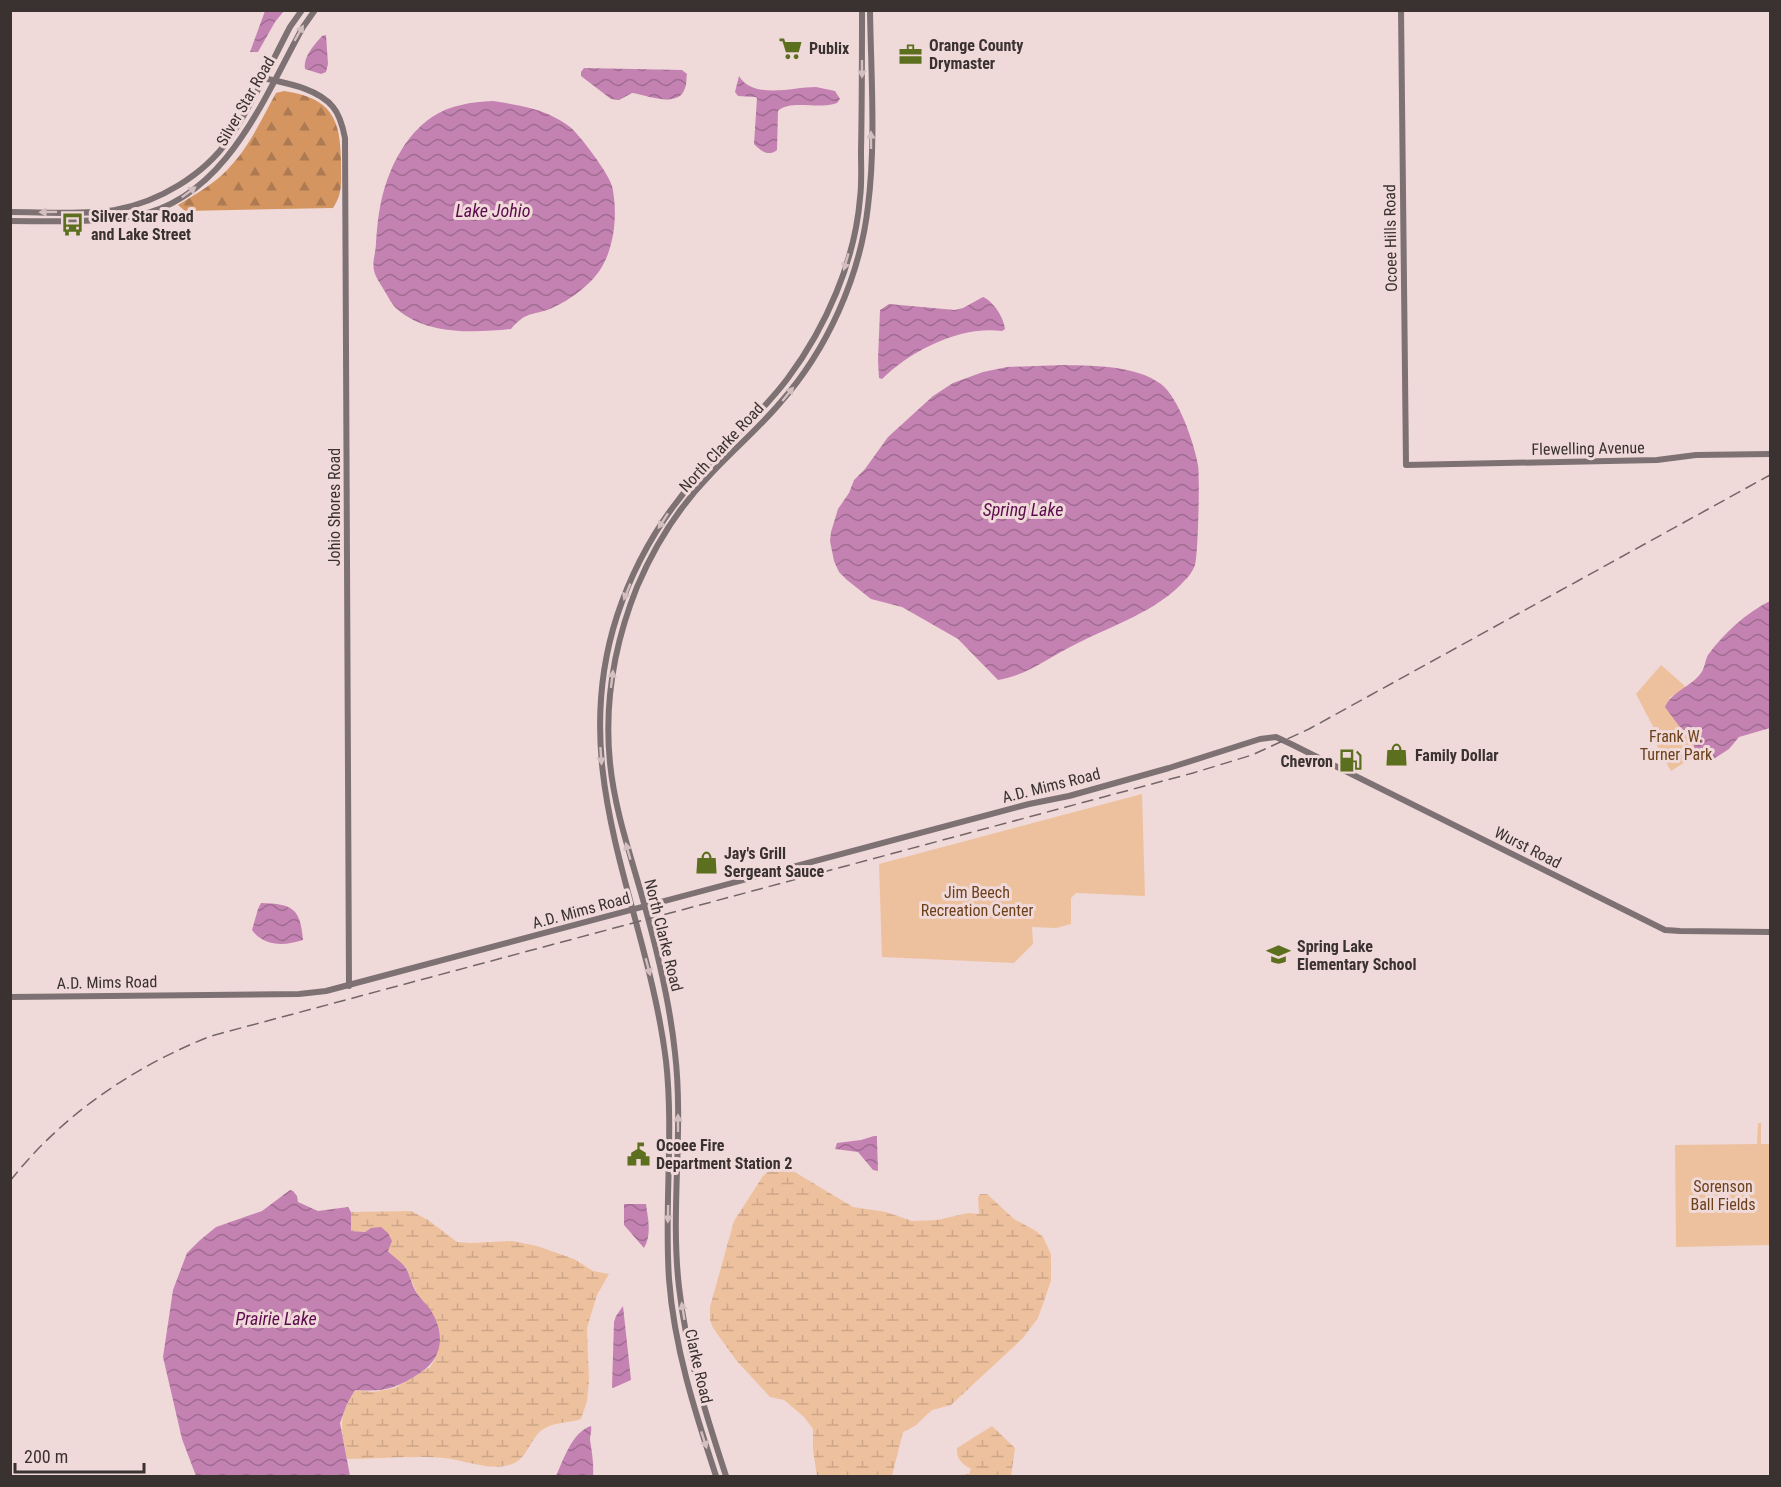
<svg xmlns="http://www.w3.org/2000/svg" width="1781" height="1487" font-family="'Roboto Condensed',sans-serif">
	<defs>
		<pattern id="forest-firs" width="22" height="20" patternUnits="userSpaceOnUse" patternTransform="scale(1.5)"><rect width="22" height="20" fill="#d49561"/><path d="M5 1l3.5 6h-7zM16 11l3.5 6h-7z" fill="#ad7a51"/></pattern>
		<pattern id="wetland-marsh" width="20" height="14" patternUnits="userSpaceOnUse" patternTransform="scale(1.5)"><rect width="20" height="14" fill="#eec19e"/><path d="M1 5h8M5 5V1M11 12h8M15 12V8" fill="none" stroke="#cda689"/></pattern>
		<pattern id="water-waves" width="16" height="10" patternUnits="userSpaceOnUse" patternTransform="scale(1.5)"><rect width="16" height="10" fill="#c482b2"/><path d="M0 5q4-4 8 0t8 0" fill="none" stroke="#a06b91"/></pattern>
	</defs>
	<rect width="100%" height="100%" fill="#f0d9d9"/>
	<path fill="url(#forest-firs)" d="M284 91C332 98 341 119 341 164 341 182 343 193 333 208L185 211 178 205C196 194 214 184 228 169 249 148 262 118 276 93Z"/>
	<g fill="url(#wetland-marsh)">
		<path d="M780 1168 793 1171 853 1207 886 1212 912 1221 937 1220 968 1213 979 1214 978 1197 980 1194H987L1014 1219 1036 1231 1043 1237 1051 1254V1281L1038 1318 1023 1338 951 1405 932 1410 915 1426 903 1432 892 1476H817L813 1450V1429L804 1417 784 1400 770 1397 736 1360 713 1328 710 1320V1307L734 1221 763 1176 769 1171Z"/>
		<path d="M411 1211 428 1220 457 1242 471 1243 512 1241 537 1246 574 1259 593 1271 609 1274 597 1295 587 1328 589 1381 587 1401 581 1419C568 1424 554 1421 542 1430 530 1439 527 1459 512 1464 491 1472 465 1460 444 1458 413 1455 378 1459 347 1459 341 1426 337 1421 355 1390L373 1392 395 1388 430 1367 435 1359 430 1310 418 1296 406 1267 394 1258 371 1228 365 1232 351 1231V1212Z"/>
		<path d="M992 1426 1015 1448 1011 1476H951L969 1474 971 1469C962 1464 956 1459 957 1448Z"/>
	</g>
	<g fill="#eec19e">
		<path d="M1661 665 1686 687 1669 698 1679 726 1692 737 1695 751 1698 754 1671 771 1654 740 1658 736 1636 694Z"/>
		<path d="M1142 794 1145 896 1076 893 1071 898V924L1056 928 1032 927 1033 944 1014 963 882 957 879 864Z"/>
		<path d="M1758 1123H1761V1144H1770V1245L1676 1247 1675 1145 1757 1144Z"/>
	</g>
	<g fill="url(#water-waves)">
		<path d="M265 11H284L275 22 258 52H250Z"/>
		<path d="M326 35 328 64 326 72 321 74 305 69C303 57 314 45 322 36Z"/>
		<path d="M584 68 682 70 687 74C686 78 687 84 685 88 679 109 647 95 632 93L619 100 611 99 581 76V72Z"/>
		<path d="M739 76C754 100 792 87 816 87 822 88 829 90 835 91L840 99 837 103C819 110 790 99 778 111L777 150C768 157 761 151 754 144L757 98 755 97 738 96 735 92Z"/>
		<path d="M493 101C511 104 533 107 550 115 556 118 564 122 570 127 580 135 609 174 612 186 618 212 615 247 600 270 590 285 570 300 554 307 533 317 528 309 511 329 474 333 426 335 397 309 391 304 388 296 384 290 381 285 377 279 375 274 371 262 376 254 376 242 377 228 378 216 381 202 388 170 404 136 432 117 450 105 471 102 493 101Z"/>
		<path d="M983 297C994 302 1004 318 1005 329L1002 331C961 325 910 351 882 379L879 378 878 360 880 310 889 304 955 310 963 308Z"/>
		<path d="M1064 365C1095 366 1135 365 1161 384 1179 398 1194 443 1198 465 1200 475 1198 557 1195 565 1193 570 1189 577 1185 580 1158 611 1111 626 1076 644 1051 656 1026 676 998 680L958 639 902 607 871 599 847 580 839 572 834 561 830 541 831 532 838 509 849 493 854 480 865 469 888 437 933 396 953 383 983 372 1007 367Z"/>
		<path d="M1770 601V728L1739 737 1729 749 1712 760 1702 758 1695 751 1692 737 1679 726 1665 707C1672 691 1691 687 1701 673 1705 668 1705 660 1708 655 1724 633 1746 613 1770 601Z"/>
		<path d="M261 903C293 904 300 908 303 940 285 946 264 947 252 930L258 909Z"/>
		<path d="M874 1136H877V1141L878 1171 873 1170 858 1152 835 1149 837 1143 861 1140Z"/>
		<path d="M290 1190 293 1191 297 1196 298 1202 318 1211 348 1207 351 1212V1231L365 1232 371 1228 381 1227 388 1233 392 1241 388 1251C393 1257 404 1263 407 1270 411 1278 412 1287 418 1295 421 1300 427 1304 430 1309 445 1332 444 1358 420 1373 396 1389 383 1392 355 1390L347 1404 340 1423 350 1476H196L182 1439 163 1357 173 1290 187 1253 199 1241 216 1227 262 1211Z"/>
		<path d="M624 1204H646C648 1219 652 1235 644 1248L624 1225Z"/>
		<path d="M623 1306 631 1380 613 1388 612 1387 614 1322 616 1316Z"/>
		<path d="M591 1426C592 1431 590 1435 590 1440 592 1453 594 1464 593 1476H556C564 1459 572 1432 591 1426Z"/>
	</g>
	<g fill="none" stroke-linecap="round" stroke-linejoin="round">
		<g stroke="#7e7174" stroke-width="6">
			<path d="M1401 10 1406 465 1657 460 1696 455 1770 454"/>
			<path d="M263 78C285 83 318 88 333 107 340 115 343 128 345 138L349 986"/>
			<path d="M10 212C44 212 83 215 115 210 159 202 204 175 229 139 252 106 271 63 290 27L302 10"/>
			<path d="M10 221C52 221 94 223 135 216 226 199 263 99 303 27L315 10"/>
			<path d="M10 997 299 994 326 991 1029 804 1069 796 1169 768 1260 739 1276 737 1291 744 1665 930 1680 931 1770 932"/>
			<path d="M716 1476C695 1412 674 1347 669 1279 664 1207 674 1133 666 1061 647 906 565 776 617 616 634 564 662 516 699 475 728 442 762 413 788 378 826 327 855 261 860 198 862 183 861 167 861 151 862 104 862 57 862 10"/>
			<path d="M726 1476C706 1415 686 1352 679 1287 670 1210 684 1130 675 1053 670 1004 658 954 645 907 632 859 615 813 610 763 604 703 615 642 637 587 654 547 679 507 709 476 732 451 758 429 780 403 827 350 860 277 868 206 876 143 871 74 870 10"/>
		</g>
		<path stroke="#736666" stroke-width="1.5" stroke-dasharray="12 6" stroke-linecap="butt" d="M10 1181C63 1114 133 1067 211 1036L1193 773 1252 755 1309 729 1770 475"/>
	</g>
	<defs><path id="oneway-solid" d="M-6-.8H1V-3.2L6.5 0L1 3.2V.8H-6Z" transform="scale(1.5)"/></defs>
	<g fill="#d4bfc0">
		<use href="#oneway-solid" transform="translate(299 33) rotate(-60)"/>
		<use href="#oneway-solid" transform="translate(862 69) rotate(90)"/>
		<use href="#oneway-solid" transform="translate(871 140) rotate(-90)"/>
		<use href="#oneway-solid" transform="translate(189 192) rotate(-37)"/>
		<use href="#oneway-solid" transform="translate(48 212) rotate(179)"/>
		<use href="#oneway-solid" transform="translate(846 262) rotate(106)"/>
		<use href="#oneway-solid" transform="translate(788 394) rotate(-51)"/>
		<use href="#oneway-solid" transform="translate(663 521) rotate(123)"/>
		<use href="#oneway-solid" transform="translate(627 592) rotate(112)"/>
		<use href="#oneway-solid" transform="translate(612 679) rotate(-83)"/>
		<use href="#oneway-solid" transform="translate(601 756) rotate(86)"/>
		<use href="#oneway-solid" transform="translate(628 851) rotate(-106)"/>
		<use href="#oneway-solid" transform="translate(648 967) rotate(75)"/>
		<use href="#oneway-solid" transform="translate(678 1123) rotate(-90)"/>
		<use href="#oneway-solid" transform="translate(668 1214) rotate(91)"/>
		<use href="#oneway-solid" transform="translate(683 1311) rotate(-99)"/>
		<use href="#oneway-solid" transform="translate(704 1440) rotate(72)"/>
	</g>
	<defs>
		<symbol id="supermarket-bare" viewBox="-9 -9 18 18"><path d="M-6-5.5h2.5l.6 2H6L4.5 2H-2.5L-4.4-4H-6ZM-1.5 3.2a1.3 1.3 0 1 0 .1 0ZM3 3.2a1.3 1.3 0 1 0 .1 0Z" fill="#5c6f1e" stroke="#f0d9d9" stroke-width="2.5" paint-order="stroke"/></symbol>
		<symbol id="office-bare" viewBox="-9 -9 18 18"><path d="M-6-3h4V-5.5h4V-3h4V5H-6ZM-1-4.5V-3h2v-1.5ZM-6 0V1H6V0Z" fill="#5c6f1e" stroke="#f0d9d9" stroke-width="2.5" paint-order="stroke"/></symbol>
		<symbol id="bus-bare" viewBox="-9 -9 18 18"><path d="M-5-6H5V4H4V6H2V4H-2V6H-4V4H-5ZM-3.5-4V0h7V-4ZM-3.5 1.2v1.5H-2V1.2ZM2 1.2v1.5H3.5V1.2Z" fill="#5c6f1e" stroke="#f0d9d9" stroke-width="2.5" paint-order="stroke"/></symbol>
		<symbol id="shop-bare" viewBox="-9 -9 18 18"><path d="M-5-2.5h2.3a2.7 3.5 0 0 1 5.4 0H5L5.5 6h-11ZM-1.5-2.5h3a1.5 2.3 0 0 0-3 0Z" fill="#5c6f1e" stroke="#f0d9d9" stroke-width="2.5" paint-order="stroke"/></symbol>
		<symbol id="fuel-bare" viewBox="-9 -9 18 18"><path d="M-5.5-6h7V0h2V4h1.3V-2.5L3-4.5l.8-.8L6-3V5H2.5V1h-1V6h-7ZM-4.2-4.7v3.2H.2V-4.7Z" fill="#5c6f1e" stroke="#f0d9d9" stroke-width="2.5" paint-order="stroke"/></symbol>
		<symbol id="school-bare" viewBox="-9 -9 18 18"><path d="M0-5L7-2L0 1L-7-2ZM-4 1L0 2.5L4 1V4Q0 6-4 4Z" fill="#5c6f1e" stroke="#f0d9d9" stroke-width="2.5" paint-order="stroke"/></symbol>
		<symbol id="civic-bare" viewBox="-9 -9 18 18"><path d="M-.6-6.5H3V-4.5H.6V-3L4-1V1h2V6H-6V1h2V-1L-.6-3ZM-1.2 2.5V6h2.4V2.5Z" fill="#5c6f1e" stroke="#f0d9d9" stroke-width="2.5" paint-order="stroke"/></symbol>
	</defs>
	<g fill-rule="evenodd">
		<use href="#supermarket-bare" x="774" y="32" width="33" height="33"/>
		<use href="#office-bare" x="894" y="38" width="33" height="33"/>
		<use href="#bus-bare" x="56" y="208" width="33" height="33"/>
		<use href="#shop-bare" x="1380" y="738" width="33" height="33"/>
		<use href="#fuel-bare" x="1334" y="744" width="33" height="33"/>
		<use href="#shop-bare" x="690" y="846" width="33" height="33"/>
		<use href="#school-bare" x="1262" y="938" width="33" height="33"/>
		<use href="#civic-bare" x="622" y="1138" width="33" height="33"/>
	</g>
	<g text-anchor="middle" stroke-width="6" stroke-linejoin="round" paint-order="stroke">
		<g font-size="16" font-weight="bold" fill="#3a3131" stroke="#f0d9d9" text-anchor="start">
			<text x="929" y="51">Orange County<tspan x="929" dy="18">Drymaster</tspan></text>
			<text x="809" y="54">Publix</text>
			<text x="91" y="222">Silver Star Road<tspan x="91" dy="18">and Lake Street</tspan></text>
			<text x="1415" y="761">Family Dollar</text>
			<text x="1333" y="767" text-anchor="end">Chevron</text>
			<text x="724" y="859">Jay's Grill<tspan x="724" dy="18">Sergeant Sauce</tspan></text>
			<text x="1297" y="952">Spring Lake<tspan x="1297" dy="18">Elementary School</tspan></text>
			<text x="656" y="1151">Ocoee Fire<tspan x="656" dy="18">Department Station 2</tspan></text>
		</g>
		<g font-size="16" fill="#3a3131" stroke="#f0d9d9">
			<text transform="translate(245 101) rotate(-60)" y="6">Silver Star Road</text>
			<text transform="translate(1390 238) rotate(-91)" y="6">Ocoee Hills Road</text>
			<text transform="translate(721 447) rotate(-47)" y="6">North Clarke Road</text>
			<text transform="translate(1588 448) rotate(-1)" y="6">Flewelling Avenue</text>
			<text transform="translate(334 507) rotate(-90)" y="6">Johio Shores Road</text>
			<text transform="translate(1051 785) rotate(-14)" y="6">A.D. Mims Road</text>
			<text transform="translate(1528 847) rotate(27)" y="6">Wurst Road</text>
			<text transform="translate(581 910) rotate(-15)" y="6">A.D. Mims Road</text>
			<text transform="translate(664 935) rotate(76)" y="6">North Clarke Road</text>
			<text transform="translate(107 982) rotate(-1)" y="6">A.D. Mims Road</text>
			<text transform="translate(699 1366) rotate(77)" y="6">Clarke Road</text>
		</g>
		<g font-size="16" fill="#6c411a" stroke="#f0d9d9">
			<text x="1676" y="742">Frank W.<tspan x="1676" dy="18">Turner Park</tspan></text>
			<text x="977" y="898">Jim Beech<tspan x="977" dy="18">Recreation Center</tspan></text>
			<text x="1723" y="1192">Sorenson<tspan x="1723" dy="18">Ball Fields</tspan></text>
		</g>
		<g font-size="18" font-style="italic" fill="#5c0b4d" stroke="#f0d9d9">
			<text x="493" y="217">Lake Johio</text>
			<text x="1023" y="516">Spring Lake</text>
			<text x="276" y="1325">Prairie Lake</text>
		</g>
	</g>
	<rect width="1781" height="1487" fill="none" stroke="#3a3131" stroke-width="24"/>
	<path d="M15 1463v9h129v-9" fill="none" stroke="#3a3131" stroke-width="3"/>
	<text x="24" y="1463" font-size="18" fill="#3a3131" stroke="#f0d9d9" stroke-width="4.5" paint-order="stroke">200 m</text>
</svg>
